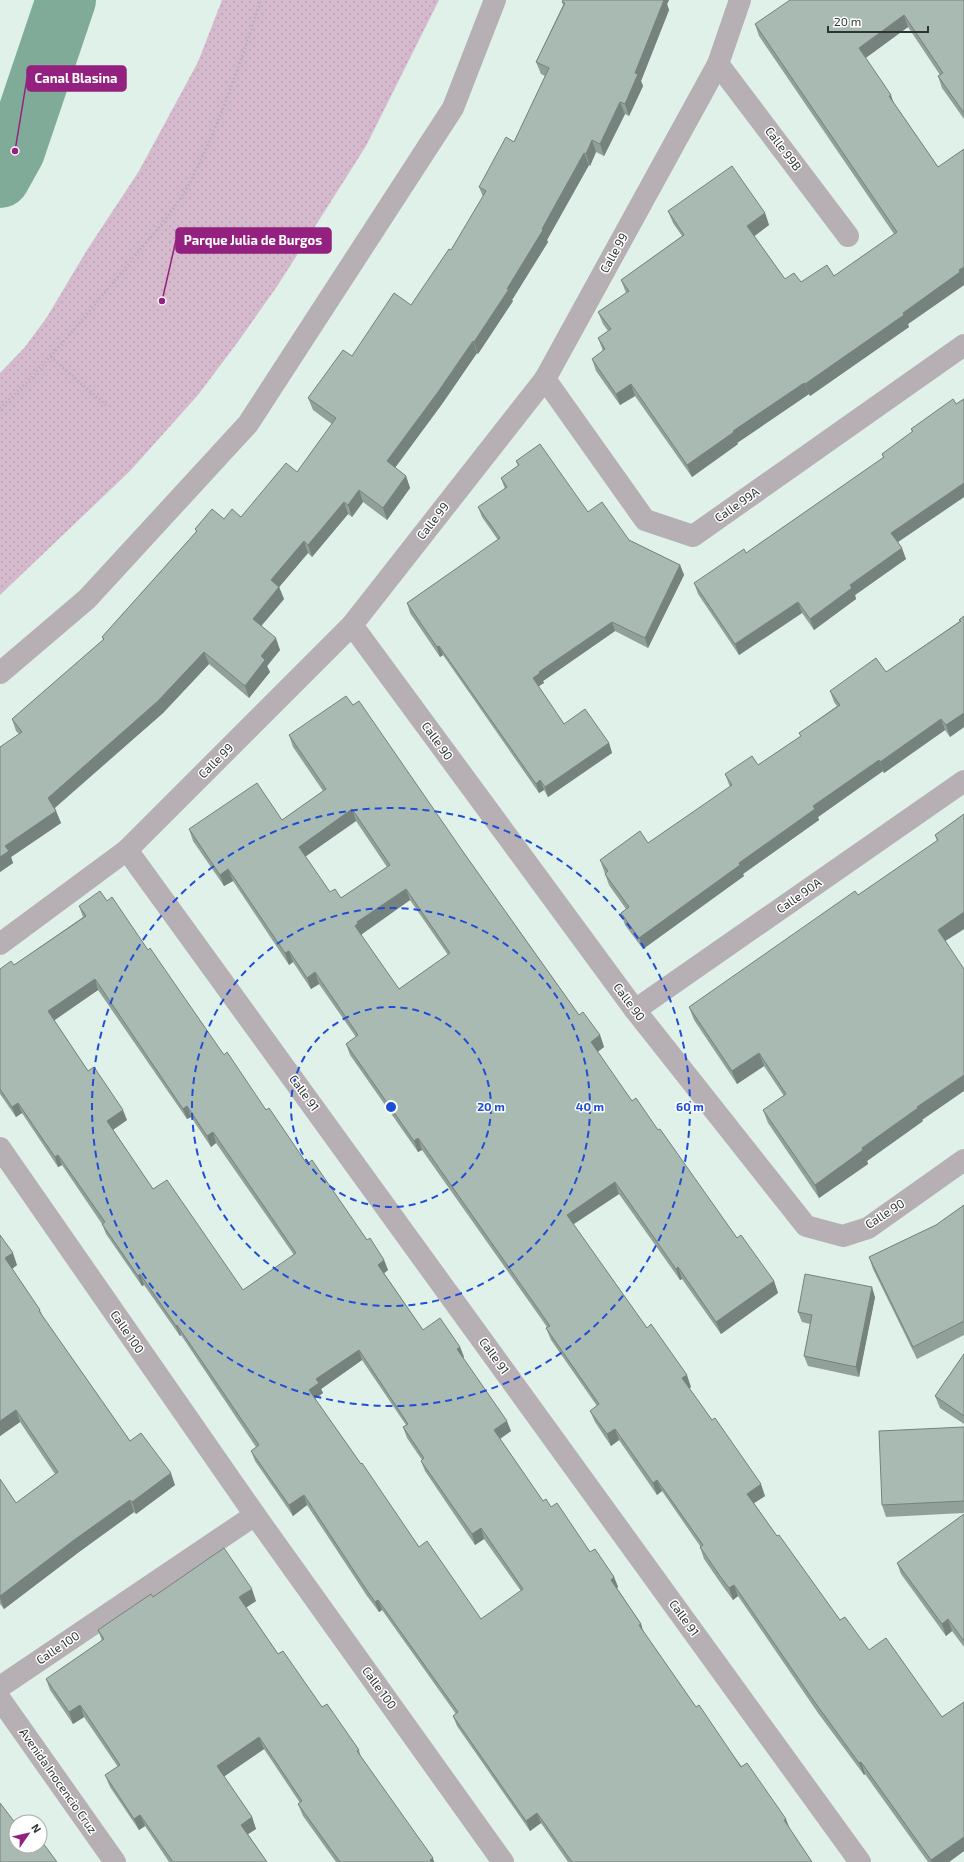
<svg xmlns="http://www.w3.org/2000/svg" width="964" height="1862" font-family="'Exo 2',sans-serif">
	<defs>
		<pattern id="grass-dots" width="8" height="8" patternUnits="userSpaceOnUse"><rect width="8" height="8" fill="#d5bacd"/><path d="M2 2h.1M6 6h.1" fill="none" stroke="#b7a0b0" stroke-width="1.8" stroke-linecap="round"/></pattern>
	</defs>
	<rect width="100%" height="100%" fill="#dff1e9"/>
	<path fill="url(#grass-dots)" d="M222 0H439L366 146 278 285 240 339 198 395 130 471 0 595V373L25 347 47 317 87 250 139 171 198 62Z"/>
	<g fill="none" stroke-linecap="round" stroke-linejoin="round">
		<path stroke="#80ab98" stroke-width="60" d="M0 178 15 151 66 0"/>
		<g stroke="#a3b1ab" stroke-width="2.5" stroke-dasharray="1 3" stroke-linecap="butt">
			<path d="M51 357 108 407"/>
			<path d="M0 408C47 365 85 316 125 268 148 239 176 211 192 178 221 121 241 60 261 0"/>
		</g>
		<g stroke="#b6afb4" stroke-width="22">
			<path d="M718 64 848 236"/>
			<path d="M545 379 645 520 693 536 964 345"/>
			<path d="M352 625 635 1010 806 1226 843 1236 868 1228 964 1160"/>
			<path d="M0 673 87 599 248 424 453 108 495 0"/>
			<path d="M127 850 860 1862"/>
			<path d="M0 944 127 850 352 625 545 379 718 64 740 0"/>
			<path d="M635 1010 964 781"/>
			<path d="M0 1148 255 1515 503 1862"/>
			<path d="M0 1687 255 1515"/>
			<path d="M0 1699 115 1862"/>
		</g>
	</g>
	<g fill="#91a099" fill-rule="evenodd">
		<path d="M563 0H669L667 4 669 10 641 81 643 86 629 116 625 114 604 156 596 152 590 166 589 165 547 240 548 242 512 300 513 301 478 354 477 353 442 404 395 468 406 476 410 488 387 520 363 502 352 517 348 514 312 557 308 553 279 587 284 599 261 626 280 650 267 666 270 672 249 698 209 664 163 713 55 808 56 811 61 823 11 857 13 863 0 872V747L19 734 16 731 12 719 103 640 102 637 196 532 195 529 224 519 241 517 297 472 332 424 313 410 308 398 352 356 411 305 451 250 483 197 479 187 514 142 545 76 541 74 536 62 563 5 562 2Z"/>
		<path d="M964 0V119L942 88 938 76 940 75 908 27 865 58 894 103 938 167 964 149V285L908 324 909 327 810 396 809 394 737 443 738 444 692 477 635 396 620 405 596 371 592 359 603 351 598 338 608 331 603 324 598 312 626 293 621 280 682 236 673 223 668 211 765 213 769 225 754 236 785 279 801 282 834 276 894 234 759 36 755 24Z"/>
		<path d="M964 399V497L898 542 906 559 855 595 856 599 814 630 802 613 739 655 698 594 694 583 746 553 883 458 882 454 912 432 911 429 956 404Z"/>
		<path d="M516 461 588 512 629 540 680 565 684 575 648 648 615 631 543 681 544 683 538 686 564 724 609 743 612 753 548 797 544 790 539 793 443 655 440 657 410 613 407 603 498 540 482 517 478 507 505 489 501 478 518 466Z"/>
		<path d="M964 616V727L950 737 945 730 884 773 883 771 818 817 819 820 743 874 744 876 643 949 625 925 621 913 626 909 609 885 605 874 604 871 600 860 648 843 730 787 725 774 758 765 801 736 799 733 837 706 834 702 830 691 886 672 960 621 959 620Z"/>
		<path d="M353 705 466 856 579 1015 600 1035 604 1047 597 1052 632 1101 658 1130 737 1238 774 1281 778 1293 721 1334 682 1279 680 1280 619 1194 573 1224 647 1328 691 1387 689 1388 765 1496 754 1503 777 1536 840 1620 869 1650 942 1717 964 1702V1851L949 1862H928L865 1774 864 1775 818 1713 738 1596 733 1600 724 1588 704 1559 700 1547V1546L662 1491 657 1495 619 1440 611 1446 595 1422 590 1411 597 1406 551 1340 546 1328 547 1327 422 1150 418 1152 350 1055 346 1044 356 1037 319 984 311 989 293 962 289 965 233 881 224 886 193 841 189 829 282 820 323 791 293 747 289 735ZM356 821 387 867 341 898 330 892 305 857ZM410 900 448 955 399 989 361 936 362 935V934Z"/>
		<path d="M964 814V929L945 941 922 1120 923 1121 867 1161 868 1164 819 1198 768 1123 763 1110 784 1096 764 1066 737 1084 694 1020 689 1007 858 895 937 841 935 835Z"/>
		<path d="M107 901 148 950 224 1055 266 1110 307 1164 367 1240 384 1260 388 1270 384 1273 423 1330 460 1347 464 1357 463 1358 511 1431 500 1439 543 1501 551 1507 590 1552 614 1577 618 1587 617 1588 641 1624 643 1631 696 1707 790 1829 812 1862H568L541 1823 530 1831 457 1726 453 1716 456 1714 382 1610 379 1612 367 1596 307 1505 293 1516 255 1461 251 1451 256 1447 181 1335 180 1336 144 1285 142 1286 106 1234 102 1224 62 1165 58 1167 22 1113 16 1117 0 1094V969L14 965 83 917 79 906ZM98 990 187 1119 191 1117 211 1147 216 1143 294 1255 243 1290 153 1189 113 1130 127 1120 88 1071 54 1020ZM362 1360 406 1425 403 1427 407 1438 422 1460 421 1461 425 1471 475 1545 484 1539 521 1591 481 1619 419 1547 315 1399 323 1393 321 1389Z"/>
		<path d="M964 1205V1335L917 1359 873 1269 869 1257 936 1225Z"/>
		<path d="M0 1235 17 1265 12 1269 40 1310 43 1317 130 1441 175 1485 136 1514 134 1512 79 1552 4 1609 0 1604V1479L16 1503 55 1474 20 1422 0 1436Z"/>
		<path d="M875 1297 859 1377 808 1366 804 1356 810 1324 802 1322 798 1312Z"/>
		<path d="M964 1354V1424L940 1408 935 1396Z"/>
		<path d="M964 1427V1513L886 1517 882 1505Z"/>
		<path d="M964 1514V1647L952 1631 946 1636 901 1574 897 1563Z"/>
		<path d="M153 1597 256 1601 246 1607 278 1654 322 1707 359 1750 361 1757 434 1862H336L303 1816 298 1804 300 1803 264 1749 224 1776 252 1817 256 1829 248 1834 267 1862H169L145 1826 139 1830 110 1787 105 1775 118 1767 84 1717 73 1724 50 1690 46 1679 102 1641 98 1630Z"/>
	</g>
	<g fill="#76827d">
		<path d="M662 0H669L667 4 669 10 641 81 643 86 629 116 625 104 635 73Z"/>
		<path d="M904 15 908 27 863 60 859 48Z"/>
		<path d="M891 95 895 107 889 96Z"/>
		<path d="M620 102 625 114 604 156 600 144Z"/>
		<path d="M592 140 596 152 590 166 586 154Z"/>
		<path d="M584 153 589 165 547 240 548 242 512 300 513 301 478 354 474 342 507 289Z"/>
		<path d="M765 213 769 225 752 238 747 226Z"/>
		<path d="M964 267V285L908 324 909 327 810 396 805 384 903 313Z"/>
		<path d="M473 341 477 353 442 404 391 473 387 461Z"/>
		<path d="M804 383 809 394 737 443 738 444 692 477 687 465 733 431Z"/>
		<path d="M631 384 635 396 620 405 616 394Z"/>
		<path d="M406 476 410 488 387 520 383 508Z"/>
		<path d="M964 483V497L895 544 891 533Z"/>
		<path d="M359 490 363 502 352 517 348 505Z"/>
		<path d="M344 502 348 514 312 557 308 545Z"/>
		<path d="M304 541 308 553 275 592 271 580Z"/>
		<path d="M902 548 906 559 855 595 856 599 814 630 810 619 850 585Z"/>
		<path d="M680 565 684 575 648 648 645 638Z"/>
		<path d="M279 587 284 599 257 631 253 619Z"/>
		<path d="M798 602 802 613 739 655 735 644Z"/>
		<path d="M612 622 615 631 543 681 544 683 536 688 533 678 539 672Z"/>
		<path d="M276 638 280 650 267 666 270 672 249 698 245 686 261 656Z"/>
		<path d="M439 646 443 655 440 657 437 647Z"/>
		<path d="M204 652 209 664 163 713 52 810 48 798Z"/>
		<path d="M964 713V727L950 737 946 725Z"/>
		<path d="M941 719 945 730 884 773 880 762Z"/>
		<path d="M609 743 612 753 548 797 545 787Z"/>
		<path d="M879 760 883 771 818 817 819 820 743 874 744 876 643 949 639 938 739 863 813 806Z"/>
		<path d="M540 780 544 790 539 793 536 784Z"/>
		<path d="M352 809 356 821 303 858 299 847Z"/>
		<path d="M56 811 61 823 11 857 13 863 0 872V857L5 846Z"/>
		<path d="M228 869 233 881 224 886 220 875Z"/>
		<path d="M406 889 410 900 362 934V935L359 938 355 926 357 922Z"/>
		<path d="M964 912V929L942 943 938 930Z"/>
		<path d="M289 951 293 962 289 965 285 953Z"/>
		<path d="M315 972 319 984 311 989 307 978Z"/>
		<path d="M95 979 98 990 52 1022 48 1011Z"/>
		<path d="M600 1035 604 1047 595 1054 591 1042Z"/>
		<path d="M759 1053 764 1066 737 1084 732 1071Z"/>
		<path d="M964 1075V1091L922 1120 923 1121 867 1161 868 1164 819 1198 815 1185 862 1148 917 1107Z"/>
		<path d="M18 1103 22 1113 16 1117 12 1107Z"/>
		<path d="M187 1106 191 1117 187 1119 183 1109Z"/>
		<path d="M123 1110 127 1120 111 1131 107 1121Z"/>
		<path d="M213 1132 216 1143 211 1147 207 1136Z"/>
		<path d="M418 1138 422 1150 418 1152 414 1141Z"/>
		<path d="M58 1155 62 1165 58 1167 55 1157Z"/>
		<path d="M615 1182 619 1194 571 1226 567 1215Z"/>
		<path d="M13 1253 17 1265 9 1271 5 1258Z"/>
		<path d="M384 1260 388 1270 382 1275 378 1265Z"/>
		<path d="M678 1267 682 1279 680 1280 676 1269Z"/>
		<path d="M140 1274 144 1285 142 1286 138 1276Z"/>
		<path d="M774 1281 778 1293 721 1334 716 1322Z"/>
		<path d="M872 1287 875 1297 859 1377 856 1367Z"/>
		<path d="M177 1325 181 1335 180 1336 176 1326Z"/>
		<path d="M460 1347 464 1357 461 1359 457 1349Z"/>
		<path d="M359 1350 362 1360 321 1389 323 1393 313 1400 309 1390 316 1379Z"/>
		<path d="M687 1375 691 1387 687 1390 682 1378Z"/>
		<path d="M16 1410 20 1422 0 1436V1421Z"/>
		<path d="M507 1421 511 1431 498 1440 494 1430Z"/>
		<path d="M615 1429 619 1440 611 1446 607 1434Z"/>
		<path d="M171 1473 175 1485 136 1514 132 1502Z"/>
		<path d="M657 1480 662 1491 657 1495 653 1483Z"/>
		<path d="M761 1484 765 1496 751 1505 747 1494Z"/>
		<path d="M304 1495 307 1505 293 1516 289 1505Z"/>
		<path d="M130 1500 134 1512 79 1552 4 1609 0 1598V1596L74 1540Z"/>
		<path d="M481 1528 484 1539 475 1545 472 1534Z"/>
		<path d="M614 1577 618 1587 614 1590 611 1580Z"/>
		<path d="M734 1585 738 1596 733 1600 729 1588Z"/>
		<path d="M252 1589 256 1601 244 1609 239 1597Z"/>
		<path d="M378 1600 382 1610 379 1612 375 1602Z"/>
		<path d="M948 1619 952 1631 946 1636 942 1624Z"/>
		<path d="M641 1624 644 1634 639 1625Z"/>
		<path d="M80 1705 84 1717 73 1724 69 1712Z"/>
		<path d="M259 1737 264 1749 222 1778 217 1766Z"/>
		<path d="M861 1762 865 1774 864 1775 859 1763Z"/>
		<path d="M537 1813 541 1823 530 1831 526 1821Z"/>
		<path d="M140 1815 145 1826 139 1830 134 1819Z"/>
		<path d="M252 1817 256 1829 245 1836 241 1825Z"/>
		<path d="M786 1819 790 1829 784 1820Z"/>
		<path d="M964 1837V1851L949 1862H931V1860Z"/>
		<path d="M433 1858 434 1862H431L430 1860Z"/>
	</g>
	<g fill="#a9bab2" stroke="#76827d" fill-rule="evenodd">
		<path d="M563 0H664L635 73 638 74 625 104 620 102 600 144 592 140 586 154 584 153 542 229 543 230 507 289H509L474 342 473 341 438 392 387 461 406 476 383 508 359 490 348 505 344 502 308 545 304 541 271 580 279 587 253 619 276 638 261 656 265 660 245 686 204 652 158 701 48 798 56 811 5 846 9 851 0 857V747L22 732 12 719 104 639 102 637 197 531 195 529 212 509 224 519 232 509 241 517 286 463 297 472 336 418 308 398 343 350 352 356 394 293 411 305 449 249 451 250 486 191 479 187 506 137 514 142 549 68 536 62 565 3 562 2Z"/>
		<path d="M790 0H964V113L938 76 943 73 904 15 859 48 891 95 889 96 938 167 964 149V267L959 270 960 272 903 313 904 315 805 384 804 383 733 431 734 432 687 465 631 384 616 394 592 359 605 349 598 338 611 329 598 312 629 291 621 280 684 235 668 211 732 166 765 213 747 226 785 279 794 273 801 282 827 265 834 276 897 232 755 24Z"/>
		<path d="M953 399 956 404 964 399V483L891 533 902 548 850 585 852 588 810 619 798 602 735 644 694 583 744 549 746 553 884 457 882 454 913 431 911 429Z"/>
		<path d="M540 444 588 512 602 502 629 540 680 565 645 638 612 622 539 672 540 673 533 678 564 724 585 709 609 743 545 787 540 780 536 784 439 646 437 647 407 603 500 538 478 507 507 487 501 478 519 465 516 461Z"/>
		<path d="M964 616V713L946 725 941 719 880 762 879 760 813 806 815 809 739 863 740 865 639 938 621 913 629 907 605 874 608 871 600 860 640 831 648 843 732 785 725 774 752 756 758 765 801 736 799 733 840 705 830 691 876 658 886 672 961 621 959 620Z"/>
		<path d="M346 696 353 705 359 701 466 856 579 1015 583 1012 600 1035 591 1042 632 1101 636 1098 658 1130 660 1129 737 1238 741 1235 774 1281 716 1322 678 1267 676 1269 615 1182 567 1215 647 1328 651 1324 687 1375 682 1378 712 1420 715 1418 761 1484 747 1494 777 1536 779 1535 840 1620 845 1617 869 1650 886 1638 942 1717 964 1702V1837L931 1860 861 1762 859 1763 814 1701 734 1585 729 1588 720 1576 700 1547 703 1545 657 1480 653 1483 615 1429 607 1434 590 1411 599 1404 546 1328 550 1326 418 1138 414 1141 346 1044 358 1035 315 972 307 978 289 951 285 953 228 869 220 875 189 829 257 783 282 820 326 789 289 735ZM352 809 390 865 341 898 335 889 330 892 299 847ZM406 889 450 953 399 989 355 926 358 923 357 922Z"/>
		<path d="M964 814V912L938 930 964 969V1075L917 1107 918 1108 862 1148 863 1150 815 1185 763 1110 786 1094 759 1053 732 1071 689 1007 855 891 858 895 938 840 935 835Z"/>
		<path d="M100 891 107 901 112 897 148 950 150 948 224 1055 227 1052 266 1110 269 1108 307 1164 312 1160 367 1240 370 1238 384 1260 378 1265 423 1330 440 1318 460 1347 457 1349 507 1421 494 1430 543 1501 546 1499 551 1507 557 1503 590 1552 595 1549 614 1577 611 1580 641 1624 639 1625 696 1707 699 1705 741 1767 747 1763 786 1819 784 1820 812 1862H572L537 1813 526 1821 453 1716 458 1712 378 1600 375 1602 364 1586 304 1495 289 1505 251 1451 259 1445 177 1325 176 1326 140 1274 138 1276 102 1224 105 1222 58 1155 55 1157 18 1103 12 1107 0 1089V969L11 961 14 965 86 916 79 906ZM95 979 183 1109 187 1106 207 1136 213 1132 296 1253 243 1290 167 1180 153 1189 107 1121 123 1110 94 1067 88 1071 48 1011ZM359 1350 408 1424 403 1427 424 1458 421 1461 472 1534 481 1528 523 1589 481 1619 427 1541 419 1547 362 1463 361 1464 309 1390 319 1383 316 1379Z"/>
		<path d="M964 1205V1321L913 1347 869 1257 936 1225Z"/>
		<path d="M0 1235 13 1253 5 1258 40 1310 39 1311 130 1441 141 1433 171 1473 132 1502 130 1500 74 1540 0 1596V1479L16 1503 58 1472 16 1410 0 1421Z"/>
		<path d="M805 1274 872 1287 856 1367 804 1356 812 1315 798 1312Z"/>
		<path d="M964 1354V1416L935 1396Z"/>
		<path d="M964 1427V1501L882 1505 879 1431Z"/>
		<path d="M964 1514V1641L948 1619 942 1624 897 1563Z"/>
		<path d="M224 1548 252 1589 239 1597 278 1654 283 1651 322 1707 327 1704 359 1750 357 1751 433 1858 430 1860 432 1862H340L298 1804 302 1801 259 1737 217 1766 252 1817 241 1825 267 1862H173L140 1815 134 1819 105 1775 120 1765 80 1705 69 1712 46 1679 104 1639 98 1630 151 1594 153 1597Z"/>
		<path d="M0 1803 16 1824V1846H40V1839L57 1862H0Z"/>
		<path d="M26 1820 27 1822H22Z"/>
	</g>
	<g fill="none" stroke="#1d4ed8" stroke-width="2" stroke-dasharray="7 5">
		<circle cx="391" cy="1107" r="100"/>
		<circle cx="391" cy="1107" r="199"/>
		<circle cx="391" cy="1107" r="299"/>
	</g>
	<g text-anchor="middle" stroke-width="3" stroke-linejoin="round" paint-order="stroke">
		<g font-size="12" fill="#2d3431" stroke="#fff">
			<text transform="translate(783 149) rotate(53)" y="4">Calle 99B</text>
			<text transform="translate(614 253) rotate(-61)" y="4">Calle 99</text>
			<text transform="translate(737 505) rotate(-35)" y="4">Calle 99A</text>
			<text transform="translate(433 521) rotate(-52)" y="4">Calle 99</text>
			<text transform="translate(437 741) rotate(54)" y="4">Calle 90</text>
			<text transform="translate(216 761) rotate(-45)" y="4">Calle 99</text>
			<text transform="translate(799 896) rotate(-35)" y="4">Calle 90A</text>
			<text transform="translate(629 1002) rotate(53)" y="4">Calle 90</text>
			<text transform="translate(304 1093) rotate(54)" y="4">Calle 91</text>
			<text transform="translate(885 1214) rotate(-33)" y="4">Calle 90</text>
			<text transform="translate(127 1332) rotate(55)" y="4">Calle 100</text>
			<text transform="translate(494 1356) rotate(54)" y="4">Calle 91</text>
			<text transform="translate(684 1618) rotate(54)" y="4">Calle 91</text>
			<text transform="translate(58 1648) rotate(-34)" y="4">Calle 100</text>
			<text transform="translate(379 1688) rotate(54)" y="4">Calle 100</text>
			<text transform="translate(58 1781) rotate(55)" y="4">Avenida Inocencio Cruz</text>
		</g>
	</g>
	<circle cx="391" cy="1107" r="6" fill="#1d4ed8" stroke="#fff" stroke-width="2"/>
	<g font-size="12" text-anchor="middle" font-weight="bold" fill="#1d4ed8" stroke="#fff" stroke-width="3" stroke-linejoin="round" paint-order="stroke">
		<text x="491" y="1111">20 m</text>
		<text x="590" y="1111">40 m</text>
		<text x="690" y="1111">60 m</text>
	</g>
	<path fill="none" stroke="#94217f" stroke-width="1.5" d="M15 151L27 78M162 301L176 240"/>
	<g fill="#94217f" stroke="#fff" stroke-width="1.5">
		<circle cx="15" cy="151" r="4"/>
		<circle cx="162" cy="301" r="4"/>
	</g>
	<g fill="#94217f" stroke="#94217f" stroke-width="1.5">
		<rect x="27" y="66" width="99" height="25" rx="4"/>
		<rect x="176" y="228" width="155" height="25" rx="4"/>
	</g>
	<g font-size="13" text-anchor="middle" font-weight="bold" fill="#fff">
		<text x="76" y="83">Canal Blasina</text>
		<text x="253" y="245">Parque Julia de Burgos</text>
	</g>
	<g transform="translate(28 1834) rotate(56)"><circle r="19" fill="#ffffff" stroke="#abaead"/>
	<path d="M0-3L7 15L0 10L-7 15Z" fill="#94217f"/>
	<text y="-6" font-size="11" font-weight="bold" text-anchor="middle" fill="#2d3431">N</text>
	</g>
	<path d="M828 26v6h100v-6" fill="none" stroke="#2d3431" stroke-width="2"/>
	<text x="834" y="26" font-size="12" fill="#2d3431" stroke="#ffffff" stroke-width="3" paint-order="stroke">20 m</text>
</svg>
